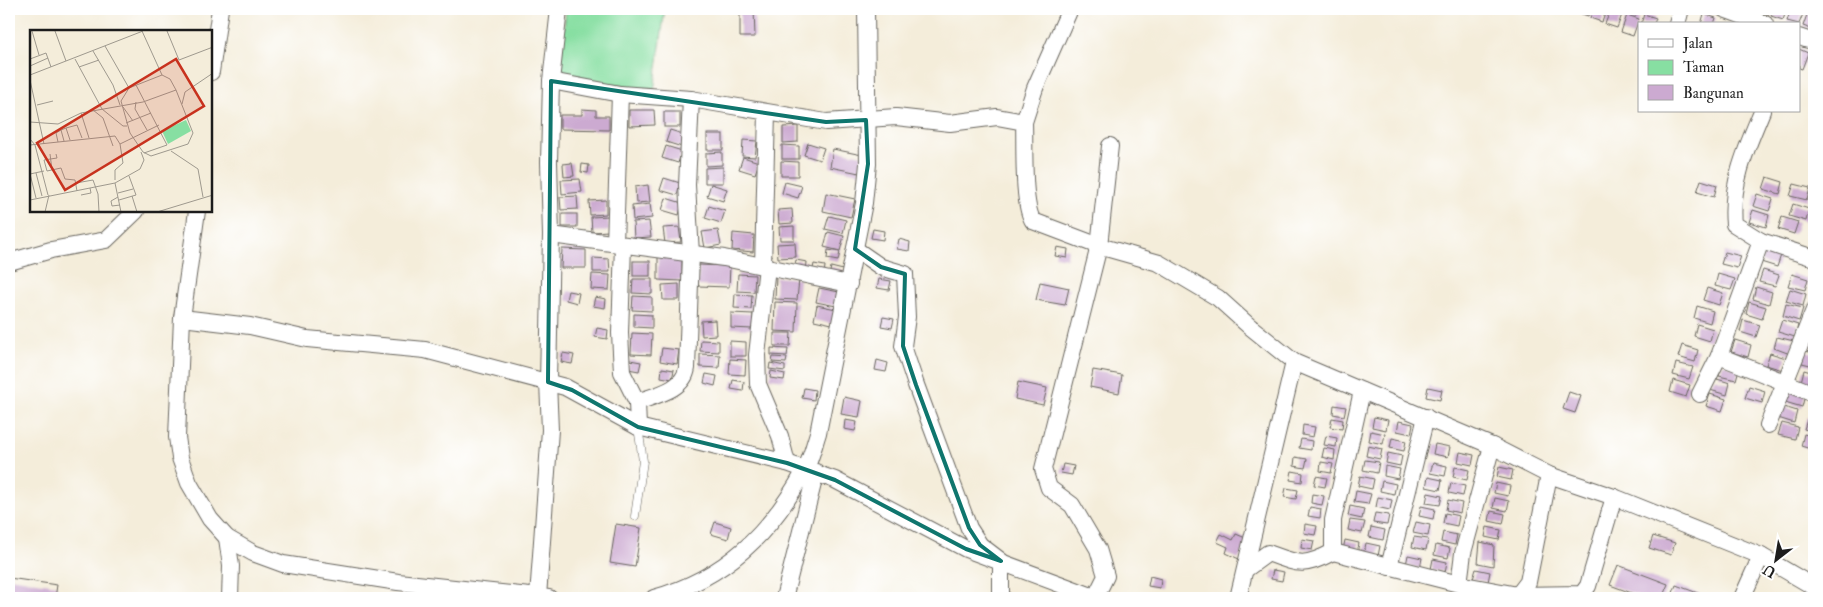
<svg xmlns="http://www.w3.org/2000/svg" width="1823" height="607" font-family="'IM FELL Double Pica',serif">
	<rect width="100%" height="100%" fill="#fff"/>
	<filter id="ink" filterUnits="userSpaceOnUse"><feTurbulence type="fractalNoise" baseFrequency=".02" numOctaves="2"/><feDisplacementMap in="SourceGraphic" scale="10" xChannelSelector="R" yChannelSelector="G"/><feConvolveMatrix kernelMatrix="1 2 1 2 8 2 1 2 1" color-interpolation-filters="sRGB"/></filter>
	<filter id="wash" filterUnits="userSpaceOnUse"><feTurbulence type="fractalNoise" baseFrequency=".0096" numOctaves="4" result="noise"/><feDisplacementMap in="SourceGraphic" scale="20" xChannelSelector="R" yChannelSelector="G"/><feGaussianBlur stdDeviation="1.12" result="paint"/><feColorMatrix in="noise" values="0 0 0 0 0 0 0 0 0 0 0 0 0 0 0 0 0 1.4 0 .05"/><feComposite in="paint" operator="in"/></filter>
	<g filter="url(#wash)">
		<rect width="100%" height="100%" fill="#f4edda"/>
		<path fill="#87dfa2" stroke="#527e5f" d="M566 9H665L654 91 559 77Z"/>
		<g id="blocks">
			<g fill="#ccaad1">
				<path d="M740 9H754L755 37H740Z"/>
				<path d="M1577 9H1591L1588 16 1576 12Z"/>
				<path d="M1593 9H1607L1602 22 1590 18Z"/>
				<path d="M1611 9 1623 12 1617 28 1605 24Z"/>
				<path d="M1626 9H1639L1636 16 1625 12Z"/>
				<path d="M1757 9H1771L1768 15 1757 11Z"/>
				<path d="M1774 9H1787L1783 20 1771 16Z"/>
				<path d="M1791 9H1805L1799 24 1787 21Z"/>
				<path d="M1809 9 1814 11V30L1803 26Z"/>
				<path d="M1644 14 1656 18 1654 24H1641Z"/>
				<path d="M1704 14 1716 18 1714 24H1701Z"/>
				<path d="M1627 15 1639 19 1633 36 1621 32Z"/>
				<path d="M1799 49 1808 53 1802 69 1799 68Z"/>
				<path d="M582 109 596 110V116H609V130L560 129V115H582Z"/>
				<path d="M629 110H654L655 125 629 126Z"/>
				<rect x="664" y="112" width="16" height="15"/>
				<path d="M798 126V142L783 143V127Z"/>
				<path d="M670 130 686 135 682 147 666 142Z"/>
				<rect x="707" y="134" width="16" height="16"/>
				<path d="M743 140 757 141 755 157 742 156Z"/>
				<path d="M808 143 824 148 820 160 804 155Z"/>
				<path d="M782 145 799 146V159H782Z"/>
				<path d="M666 146 682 151 678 163 662 158Z"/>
				<path d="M833 149 862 155 859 173 830 167Z"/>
				<path d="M722 152V165L706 166V153Z"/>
				<path d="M743 157 759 162 755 174 739 169Z"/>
				<path d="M781 161 798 162V176H781Z"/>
				<path d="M572 163 574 176 564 177 563 164Z"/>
				<path d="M582 164 589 165 588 173 581 172Z"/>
				<path d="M723 167V183H705V168Z"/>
				<path d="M1767 177 1783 182 1780 194 1763 189Z"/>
				<path d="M664 178 680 183 677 195 660 190Z"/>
				<path d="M580 179 582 192 562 194 561 180Z"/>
				<path d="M1701 180 1717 185 1714 197 1697 192Z"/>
				<path d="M785 182 802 186 798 198 782 193Z"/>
				<path d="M711 184 727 189 723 201 707 196Z"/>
				<path d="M1794 184 1810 188 1807 200 1790 196Z"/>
				<path d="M648 185 650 202 636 203 635 187Z"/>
				<path d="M826 193 855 199 851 217 823 211Z"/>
				<path d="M1757 194 1773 199 1769 211 1753 206Z"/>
				<path d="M577 196 578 209 561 210 560 197Z"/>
				<path d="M666 198 682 203 679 215 662 210Z"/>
				<path d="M606 200V214L590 215 589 201Z"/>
				<path d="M650 204 652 218 633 220 632 206Z"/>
				<path d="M1793 204 1809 209 1806 221 1789 216Z"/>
				<path d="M709 206 725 211 721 223 705 218Z"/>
				<path d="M792 209 793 223 779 224 778 210Z"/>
				<path d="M1753 210 1769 215 1766 227 1749 222Z"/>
				<rect x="562" y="214" width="15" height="13"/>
				<path d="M608 216 609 231 592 232 591 217Z"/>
				<path d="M829 216 846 220 843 233 825 229Z"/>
				<path d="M1782 217 1798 222 1794 234 1778 229Z"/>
				<path d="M649 221 651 237 634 238 633 222Z"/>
				<path d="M794 226V240H780L779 227Z"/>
				<path d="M679 227 681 242 665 243 663 228Z"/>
				<path d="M873 229 884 231 883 240 871 238Z"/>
				<path d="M718 230 721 245 705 248 702 232Z"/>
				<path d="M828 232 844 236 840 251 824 247Z"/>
				<path d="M733 233 754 235 753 252 732 250Z"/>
				<path d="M899 239 910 242 909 251 897 249Z"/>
				<path d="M795 243 796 257 778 258 777 244Z"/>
				<path d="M1057 247 1068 249 1067 258 1055 256Z"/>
				<path d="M562 249 586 250V268H561Z"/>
				<path d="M828 250 840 252 838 261 827 259Z"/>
				<path d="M1765 250 1781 255 1777 267 1761 262Z"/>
				<path d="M1725 252 1741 256 1737 268 1721 264Z"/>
				<path d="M658 257 682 258V281L658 280Z"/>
				<path d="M593 258 609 259 610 272H593Z"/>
				<path d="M796 260 807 262 806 272 794 269Z"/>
				<rect x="633" y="261" width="17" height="15"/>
				<path d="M814 264 825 266 824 275 812 273Z"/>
				<path d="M699 265 730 266 729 287 698 286Z"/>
				<path d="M831 267 843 270 841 279 829 276Z"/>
				<path d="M1763 270 1779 275 1775 286 1759 282Z"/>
				<path d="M592 274 610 275 609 290 591 289Z"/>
				<path d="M738 274 755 275 754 292 737 291Z"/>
				<path d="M1718 274 1735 279 1731 290 1715 286Z"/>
				<path d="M1792 274 1808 279 1805 290 1788 286Z"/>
				<path d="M776 277 799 279 797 300 775 299Z"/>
				<path d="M633 279H652V294L632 293Z"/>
				<path d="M879 279 891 281 889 290 877 288Z"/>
				<path d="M1040 282 1069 288 1065 305 1036 300Z"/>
				<path d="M679 284V300H663L662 285Z"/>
				<path d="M1756 287 1772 292 1769 304 1753 299Z"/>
				<path d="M819 288 839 292 836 306 816 302Z"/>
				<path d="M1707 288 1723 293 1719 305 1703 300Z"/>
				<path d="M1790 289 1806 294 1803 306 1786 301Z"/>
				<path d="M568 291 579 293 577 303 566 300Z"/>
				<path d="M735 294 752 295 751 309 734 308Z"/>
				<path d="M633 296 652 297V311L632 310Z"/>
				<path d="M595 297 606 299 605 308 593 306Z"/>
				<path d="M775 302 797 303 796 332 774 331Z"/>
				<path d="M1749 302 1766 307 1762 319 1746 314Z"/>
				<path d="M1786 304 1803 308 1799 321 1783 316Z"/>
				<path d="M817 305 836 309 832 324 814 320Z"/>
				<path d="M1697 306 1713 311 1710 323 1694 318Z"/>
				<path d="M731 313 753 314 752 329 731 328Z"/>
				<path d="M634 314 652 315V328L634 327Z"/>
				<path d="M883 317 894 319 892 328 881 326Z"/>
				<path d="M715 320 716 335 702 336 701 321Z"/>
				<path d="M1743 320 1760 325 1756 337 1740 332Z"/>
				<path d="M1782 320 1798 325 1795 337 1778 332Z"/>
				<path d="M1697 324 1713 329 1710 341 1694 336Z"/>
				<path d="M597 328 608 330 607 339 595 337Z"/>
				<path d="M1812 332 1814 333V346L1808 345Z"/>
				<path d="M632 333 652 334 651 355 631 354Z"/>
				<path d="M774 333H791L790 346H774Z"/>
				<path d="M1777 337 1794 341 1790 354 1774 348Z"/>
				<path d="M701 340 719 341V352L700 351Z"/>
				<path d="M1735 340 1751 345 1748 357 1731 352Z"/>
				<path d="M730 341 746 342V356H730Z"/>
				<path d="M1682 345 1698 350 1695 362 1678 357Z"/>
				<path d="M662 348 679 350 677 364 660 361Z"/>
				<path d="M771 348 788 349 787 356 771 355Z"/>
				<path d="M1805 351 1814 353V366L1802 363Z"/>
				<path d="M563 353 574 355 572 364 561 362Z"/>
				<path d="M1770 353 1786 358 1783 370 1766 365Z"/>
				<path d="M700 354 720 355 719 368 700 367Z"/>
				<path d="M773 357 787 358 786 363 772 362Z"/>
				<path d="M730 359 746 360 745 375 729 374Z"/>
				<path d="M630 360 641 362 639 371 628 369Z"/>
				<path d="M877 360 888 363 886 372 875 370Z"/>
				<path d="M770 363 785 366V371L769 369Z"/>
				<path d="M1676 363 1693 367 1689 379 1673 375Z"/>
				<path d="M1723 364 1739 369 1736 380 1719 376Z"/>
				<path d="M662 368 674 370 672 379 661 377Z"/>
				<path d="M1093 370 1122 375 1119 393 1090 387Z"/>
				<path d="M1804 370 1814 373V386L1801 382Z"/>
				<path d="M771 371 785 374 784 380 770 378Z"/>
				<path d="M706 374 717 376 715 386 704 383Z"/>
				<path d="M1714 378 1730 383 1727 395 1710 390Z"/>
				<path d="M733 380 744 382 743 391 731 389Z"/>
				<path d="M1673 380 1690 385 1686 397 1670 392Z"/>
				<path d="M1018 382 1047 388 1043 405 1015 399Z"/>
				<path d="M1749 386 1765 391 1762 403 1745 398Z"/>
				<path d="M1428 387 1442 390 1440 400 1426 397Z"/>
				<path d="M804 388 815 390 814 400 802 398Z"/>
				<path d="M1789 390 1805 395 1802 407 1785 402Z"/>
				<path d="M1569 392 1581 396 1575 413 1563 409Z"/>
				<path d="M1710 394 1726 399 1722 411 1706 406Z"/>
				<path d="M844 397 862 401 859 417 841 414Z"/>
				<path d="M1334 405 1346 407 1344 416 1333 414Z"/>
				<path d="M1781 406 1797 411 1794 423 1778 418Z"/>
				<path d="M1374 417 1388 420 1386 430 1372 427Z"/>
				<path d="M1808 417 1814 419V432L1804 429Z"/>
				<path d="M1332 418 1343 420 1342 429 1330 427Z"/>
				<path d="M845 420 857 422 855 431 844 429Z"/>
				<path d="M1399 421 1413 424 1411 434 1397 431Z"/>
				<path d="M1782 423 1798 427 1795 439 1778 435Z"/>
				<path d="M1303 425 1315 427 1313 437 1302 435Z"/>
				<path d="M1371 431 1385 434 1383 444 1369 441Z"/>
				<path d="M1804 434 1814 437V450L1801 446Z"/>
				<path d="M1326 436 1337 438 1336 447 1324 445Z"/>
				<path d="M1392 438 1406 441 1404 451 1390 448Z"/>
				<path d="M1301 439 1312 441 1311 450 1299 448Z"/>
				<path d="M1435 444 1450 447 1448 457 1433 454Z"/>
				<path d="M1368 446 1382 449 1380 459 1366 456Z"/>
				<path d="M1324 448 1335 450 1334 460 1322 457Z"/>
				<path d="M1460 452 1474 455 1472 465 1458 462Z"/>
				<path d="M1388 453 1402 456 1400 466 1386 463Z"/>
				<path d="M1295 457 1307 459 1305 468 1294 466Z"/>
				<path d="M1365 460 1379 462 1377 473 1363 470Z"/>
				<path d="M1321 462 1333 464 1331 473 1320 471Z"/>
				<path d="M1433 463 1447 466 1445 476 1430 473Z"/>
				<path d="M1063 464 1074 466 1072 475 1061 473Z"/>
				<path d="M1385 466 1400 469 1398 479 1384 476Z"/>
				<path d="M1455 467 1469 470 1467 480 1453 477Z"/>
				<path d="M1499 467 1513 470 1511 480 1497 477Z"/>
				<path d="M1292 471 1303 473 1302 482 1290 480Z"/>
				<path d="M1316 476 1327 478 1325 487 1314 485Z"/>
				<path d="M1360 476 1374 479 1372 489 1358 486Z"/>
				<path d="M1428 477 1442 480 1440 490 1426 487Z"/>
				<path d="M1382 481 1396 484 1394 494 1380 491Z"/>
				<path d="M1451 483 1465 486 1463 496 1449 493Z"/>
				<path d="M1496 483 1510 486 1508 496 1494 493Z"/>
				<path d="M1286 488 1298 490 1296 499 1284 497Z"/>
				<path d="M1356 491 1371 494 1368 504 1354 502Z"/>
				<path d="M1428 493 1442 496 1440 505 1426 503Z"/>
				<path d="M1312 494 1324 496 1322 505 1311 503Z"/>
				<path d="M1378 497 1392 500 1390 510 1376 507Z"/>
				<path d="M1495 498 1509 501 1507 511 1493 508Z"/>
				<path d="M1448 500 1462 503 1460 513 1446 510Z"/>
				<path d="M1350 506 1364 509 1362 519 1348 516Z"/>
				<path d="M1421 506 1435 509 1433 519 1419 516Z"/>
				<path d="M1310 507 1321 509 1320 518 1308 516Z"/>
				<path d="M1491 511 1505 514 1503 524 1489 521Z"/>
				<path d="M1375 513 1389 515 1387 525 1373 523Z"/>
				<path d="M1445 513 1459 516 1457 526 1443 523Z"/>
				<path d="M1350 520 1365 522 1362 533 1348 530Z"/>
				<path d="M715 522 731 527 728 539 711 534Z"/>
				<path d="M1416 522 1430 525 1428 536 1413 533Z"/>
				<path d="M616 524 641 528 635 567 610 563Z"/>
				<path d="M1305 524 1317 526 1315 535 1304 533Z"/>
				<path d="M1371 527 1385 530 1383 540 1369 537Z"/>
				<path d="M1487 527 1501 530 1499 540 1485 537Z"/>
				<path d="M1443 532 1457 535 1455 545 1441 542Z"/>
				<path d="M1221 534 1233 540 1236 534 1248 539 1239 559 1226 553 1228 547 1217 542Z"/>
				<path d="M1653 536 1675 543 1671 555 1649 548Z"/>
				<path d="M1414 537 1428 539 1426 550 1412 547Z"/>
				<path d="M1302 539 1314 541 1312 550 1301 548Z"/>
				<path d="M1345 540 1359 543 1357 553 1343 550Z"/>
				<path d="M1480 542 1494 545 1493 566 1478 563Z"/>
				<path d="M1366 543 1380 546 1378 556 1364 553Z"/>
				<path d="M1436 545 1450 548 1448 558 1434 555Z"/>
				<path d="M1408 555 1422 558 1420 568 1406 565Z"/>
				<path d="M1433 559 1447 562 1445 572 1431 569Z"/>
				<path d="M1618 565 1668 584 1662 598H1645L1610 585Z"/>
				<path d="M1476 569 1490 572 1488 582 1473 579Z"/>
				<path d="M1273 570 1284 572 1282 581 1271 579Z"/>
				<path d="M1150 576 1161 579 1160 588 1148 586Z"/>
				<path d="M9 578 57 585 55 598 9 597Z"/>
				<path d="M1676 585 1711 598H1671Z"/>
			</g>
		</g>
	</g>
	<g filter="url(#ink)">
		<use href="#blocks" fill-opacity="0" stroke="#68655e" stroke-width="1"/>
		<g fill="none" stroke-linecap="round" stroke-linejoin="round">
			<defs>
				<path id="lane" d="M635 516 643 461 638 427"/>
				<g id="street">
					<path d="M1724 9 1765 24"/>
					<path d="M1677 24 1681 9"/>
					<path d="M1799 37 1808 40"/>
					<path d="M211 72 220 9"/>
					<path d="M551 81 620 94 691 99 826 122 896 117 950 123 997 117 1024 122C1025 144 1022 204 1033 221L1099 246 1159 263 1218 298 1248 325 1294 362 1492 446 1549 475 1614 497 1761 556 1814 587"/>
					<path d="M1762 111C1747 147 1730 184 1734 224L1761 241 1814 258"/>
					<path d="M1024 122 1035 88 1070 9"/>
					<path d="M197 211 182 318 177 437 180 458 189 483 210 519 227 538 253 553 283 564 398 582 549 598"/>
					<path d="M551 235 724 258 849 284"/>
					<path d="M615 243 620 94"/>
					<path d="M623 245 620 333 622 372 637 402"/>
					<path d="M855 249 881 267 905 274 907 317 903 346 916 385 969 528 980 545 1001 561V598"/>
					<path d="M9 262 51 250 106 240 136 211"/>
					<path d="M763 266 767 113"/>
					<path d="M767 267 757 355 758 384 780 436 787 463"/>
					<path d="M182 318 250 326 307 339 425 350 565 387 638 427 787 463 835 480 966 549 1097 598"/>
					<path d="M1719 356 1761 241"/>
					<path d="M1362 391 1333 520V552L1459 584 1463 553 1492 446"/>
					<path d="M1700 394 1719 356 1814 394"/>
					<path d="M1768 425 1814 310"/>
					<path d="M638 427 637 402C656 395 684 390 687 368L691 254 687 185 691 99"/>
					<path d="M227 538 231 566 230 598"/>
					<path d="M1389 567 1426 417"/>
					<path d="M1246 569 1268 553C1298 564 1303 568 1333 552"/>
					<path d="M1459 584 1518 595 1528 582 1549 475"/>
					<path d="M1518 595 1582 594 1588 586 1614 497"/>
					<path d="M538 597 550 430 548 382 551 235 549 162 551 81 559 9"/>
					<path d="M654 598C725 578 770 534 805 470 811 459 814 445 818 433L864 203 868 164 866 9"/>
					<path d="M784 598 816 472"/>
					<path d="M1095 598 1106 576 1098 549 1072 505 1049 488 1043 469 1099 246 1110 146"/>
					<path d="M1238 598 1294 362"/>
					<path d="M1742 598 1761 556"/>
				</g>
			</defs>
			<use href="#lane" stroke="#68655e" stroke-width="9"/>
			<use href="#street" stroke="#68655e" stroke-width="18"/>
			<use href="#lane" stroke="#fff" stroke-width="8"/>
			<use href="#street" stroke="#fff" stroke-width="16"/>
		</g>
	</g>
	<path fill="none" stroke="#0f766e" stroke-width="4" stroke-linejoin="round" d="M551 81 826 122 866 120 868 164 855 249 881 267 905 274 903 346 916 385 969 528 980 545 1001 561 966 549 835 480 787 463 638 427 572 390 548 382Z"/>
	<g transform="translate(30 30)">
		<rect width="182" height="182" fill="#f4edda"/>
		<path d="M156 90 161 101 138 114 132 101Z" fill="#87dfa2"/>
		<path fill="none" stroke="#9e998e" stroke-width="1" d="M2 1 9 25M25 1 36 31M112 1 132 45M137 1 149 30 183 17M75 16 99 58M63 21 83 55 90 75M0 29 16 23 21 37M45 29 72 79 93 96H97M0 36 18 28M49 37 69 30M0 45 113 1M132 45 140 49 146 60 163 103 158 114 121 126 113 122 100 103 91 71 99 58ZM0 50 14 114M106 55 137 115 114 123M106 72 105 79 117 100M152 74 155 62 183 43M7 75 23 71M93 77 103 91M63 80 73 88 83 116M51 83 59 108M0 92 28 94 51 83 113 72 146 60M96 93 121 83M0 109 5 115 18 165M40 110 36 98 47 95 52 108M34 111 31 100 36 98M28 112 26 103 31 100M0 115 85 106 90 114 129 95M141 121 168 139 173 167M20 124 22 140M14 130 17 141 31 138 35 149 45 150 47 161M14 130 27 128 26 124M6 143 12 166M85 150V140L93 133 90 114M46 153 63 150 68 164 69 182M85 153 110 139 114 130 111 122M88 163 103 159M51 165 61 163 60 158M102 166 107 182M88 167 81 171 82 176 90 175M6 168 0 144 14 141M0 170 85 153 91 182M89 170 106 165 99 146M15 182 19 165M127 182 183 165"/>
		<path fill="#c8321e" fill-opacity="0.15" stroke="#c8321e" stroke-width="2.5" d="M146 29 174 76 35 160 7 113Z"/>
		<rect width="182" height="182" fill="none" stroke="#1c1c1c" stroke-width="2.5"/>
	</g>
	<rect width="1823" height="607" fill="none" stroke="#fff" stroke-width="30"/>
	<rect x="1638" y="22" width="162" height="90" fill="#ffffff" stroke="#a4a4a4"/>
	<rect x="1648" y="39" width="25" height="8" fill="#ffffff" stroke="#a4a4a4"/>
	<text x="1683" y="48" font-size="15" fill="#1c1c1c">Jalan</text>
	<rect x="1648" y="60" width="25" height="15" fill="#87dfa2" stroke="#a4a4a4"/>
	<text x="1683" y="72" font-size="15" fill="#1c1c1c">Taman</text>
	<rect x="1648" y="85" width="25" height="15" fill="#ccaad1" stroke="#a4a4a4"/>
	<text x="1683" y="98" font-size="15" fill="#1c1c1c">Bangunan</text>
	<g transform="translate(1776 560) rotate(211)" stroke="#ffffff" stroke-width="4" paint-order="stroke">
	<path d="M0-4L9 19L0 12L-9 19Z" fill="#1c1c1c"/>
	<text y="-8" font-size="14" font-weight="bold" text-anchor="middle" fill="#1c1c1c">U</text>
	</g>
</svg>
